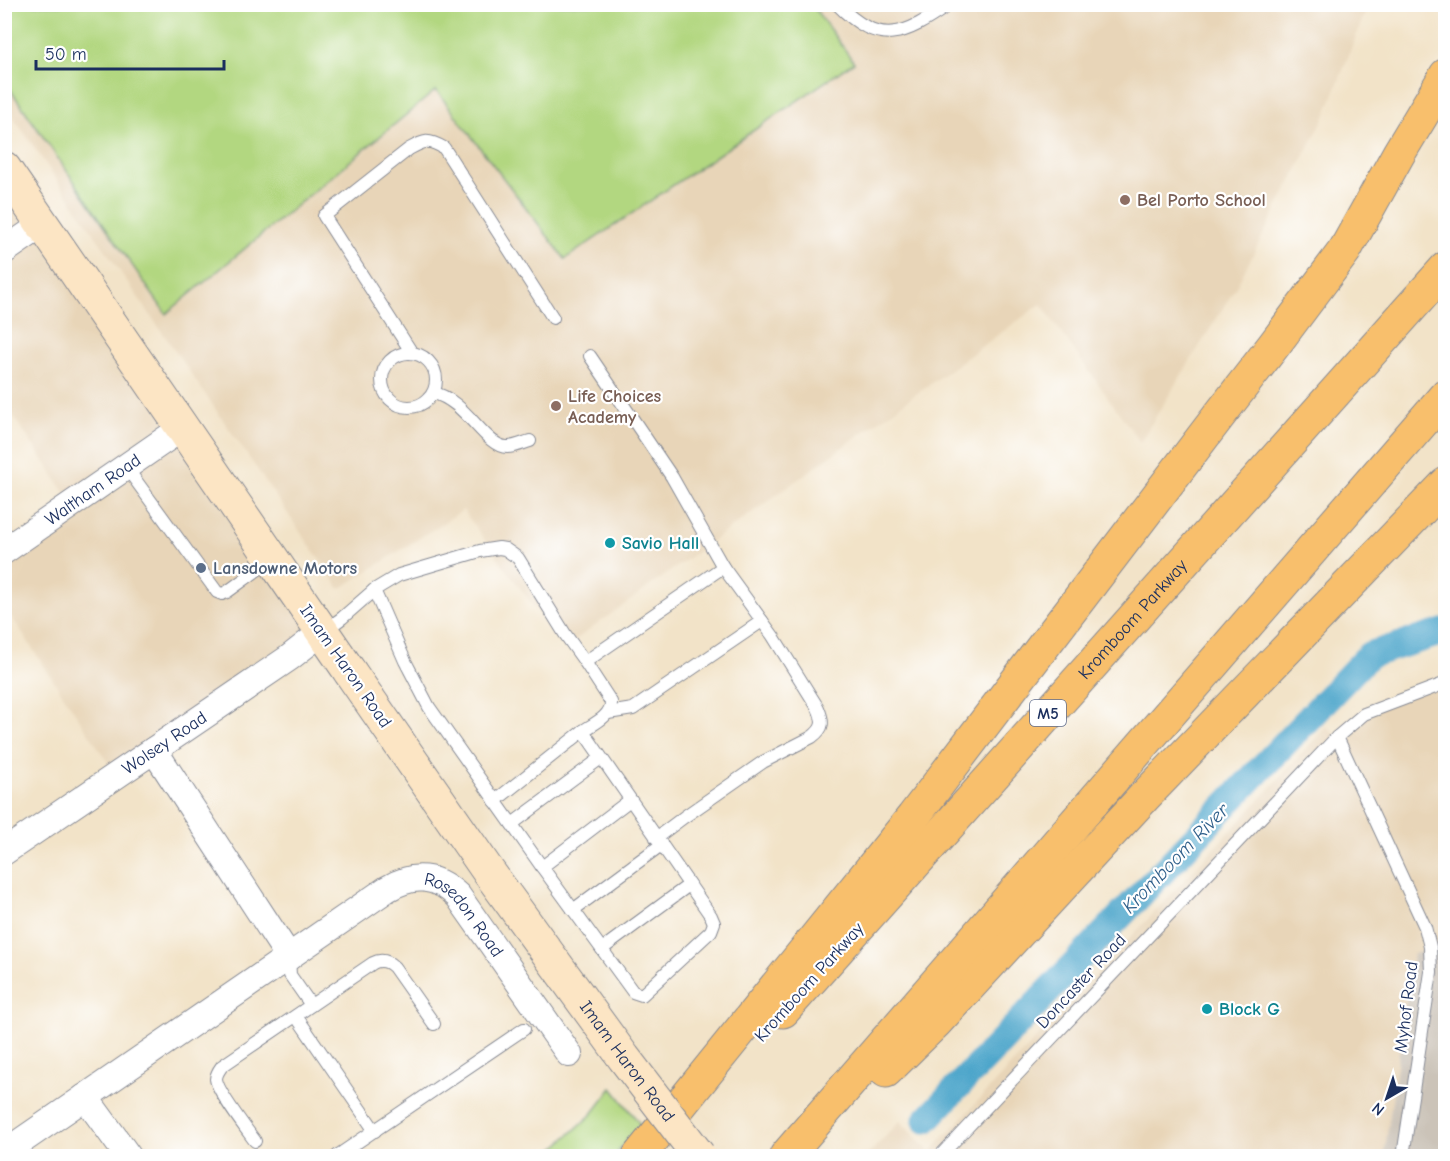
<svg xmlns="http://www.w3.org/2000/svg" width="1450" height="1161" font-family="'Comic Neue',sans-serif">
	<rect width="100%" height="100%" fill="#fff"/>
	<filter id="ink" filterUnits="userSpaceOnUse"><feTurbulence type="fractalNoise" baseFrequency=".0167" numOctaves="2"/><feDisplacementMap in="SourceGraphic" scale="12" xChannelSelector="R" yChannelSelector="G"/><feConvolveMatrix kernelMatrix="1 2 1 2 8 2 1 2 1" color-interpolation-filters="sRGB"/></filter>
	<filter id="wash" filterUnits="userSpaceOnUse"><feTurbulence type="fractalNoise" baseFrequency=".008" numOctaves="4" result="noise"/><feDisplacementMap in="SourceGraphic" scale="24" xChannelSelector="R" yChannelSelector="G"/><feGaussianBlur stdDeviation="1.35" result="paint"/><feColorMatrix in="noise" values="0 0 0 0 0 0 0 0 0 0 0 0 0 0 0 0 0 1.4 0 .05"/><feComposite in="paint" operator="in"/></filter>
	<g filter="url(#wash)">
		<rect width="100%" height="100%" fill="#f2e3c8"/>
		<g fill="#e8d5b8">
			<path d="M4 5H1368L1326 114 1236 287 1140 442 1041 304 564 648 463 510 340 589 5 105Z"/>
			<path d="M4 168 322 632 117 776 5 607V551L73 504 5 404Z"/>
			<path d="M1445 683V939L1413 955 1384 1156H867L900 1121 930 1152 1276 782 1326 726 1337 736 1364 714Z"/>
		</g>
		<path fill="#cbc3b8" d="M1445 939V1156H1384L1413 955Z"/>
		<g fill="#b2d780" stroke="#66836f" stroke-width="1.5">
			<path d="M4 5H812L854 62 565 259 436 90 166 314 5 82Z"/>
			<path d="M612 1088 641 1125 614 1156H546L592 1114Z"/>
		</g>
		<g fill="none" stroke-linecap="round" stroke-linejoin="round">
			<path stroke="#4ea6cb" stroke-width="27" d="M926 1120 1369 655 1446 631"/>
		</g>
	</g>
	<g filter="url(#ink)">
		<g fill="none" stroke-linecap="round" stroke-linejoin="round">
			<defs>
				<g id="lane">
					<path d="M837 4C880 48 904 36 950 4"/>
					<circle cx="409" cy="380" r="27"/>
					<path d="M412 353 324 216 409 149C425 140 428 139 444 148L553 318"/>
					<path d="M590 356 672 477 723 567"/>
					<path d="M433 393C465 399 485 447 507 447 515 447 523 443 530 441"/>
					<path d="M126 467 217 592 222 594 227 592 271 560"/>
					<path d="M374 590 399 575 480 551 499 548 505 549 518 558 565 634 585 662"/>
					<path d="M323 632 342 618 374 590 405 661 429 707 542 867 633 992 642 995 711 931 714 923 711 916 583 731C593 724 612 716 611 702L585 662 723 567 773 636 818 708C824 722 824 728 812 737L763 762 684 817 656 838"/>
					<path d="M608 713 633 709 762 621"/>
					<path d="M1337 737 1425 927 1430 947 1431 972 1403 1156"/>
					<path d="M495 801 583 731"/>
					<path d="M512 824 601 758"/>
					<path d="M542 867 630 800"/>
					<path d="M573 910 661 845"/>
					<path d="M602 949 689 885"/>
					<path d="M289 957 290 975 311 1005"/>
					<path d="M296 1016 375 1131"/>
					<path d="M255 1141C247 1130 217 1091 216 1079 216 1074 219 1070 222 1066L373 963C381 959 388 961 394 967L434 1024"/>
					<path d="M337 1156 524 1029"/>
					<path d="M940 1156 1337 737 1364 714 1446 683"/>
				</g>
				<g id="street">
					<path d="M4 251 43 224"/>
					<path id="s1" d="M4 551 182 428"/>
					<path d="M154 750 289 957"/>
					<path id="s2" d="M4 852 289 658 322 632"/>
					<path d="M85 1097 128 1156"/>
					<path id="s3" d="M4 1153 387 889C413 873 436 875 458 896L569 1054"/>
				</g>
				<path id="secondary" d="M4 168 350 672"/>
				<g id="highway">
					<path id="s4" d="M783 1011 1446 268"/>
					<path d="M886 1071 935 1023 1145 796 1446 484"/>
					<path d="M639 1156 913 817 1218 417 1274 345 1345 250 1399 153 1446 75"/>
					<path d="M786 1156 1446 395"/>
				</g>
			</defs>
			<use href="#lane" stroke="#868993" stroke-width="14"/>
			<use href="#street" stroke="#868993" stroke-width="28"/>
			<use href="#secondary" stroke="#868993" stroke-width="35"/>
			<use href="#highway" stroke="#868993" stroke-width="35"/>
			<use href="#lane" stroke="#fff" stroke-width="12"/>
			<use href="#street" stroke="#fff" stroke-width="26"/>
			<use href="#secondary" stroke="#fce5c4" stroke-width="33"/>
			<use href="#highway" stroke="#f8bf6c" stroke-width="33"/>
			<defs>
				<g id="secondary-bridge">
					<path id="s5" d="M350 672 488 871 624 1058 699 1156"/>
				</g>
			</defs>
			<use href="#secondary-bridge" stroke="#868993" stroke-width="35" stroke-linecap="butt"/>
			<use href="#secondary-bridge" stroke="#fce5c4" stroke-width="33"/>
		</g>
	</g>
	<g fill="#8d6e63" stroke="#fff" stroke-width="2">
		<circle cx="1125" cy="200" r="6"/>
		<circle cx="556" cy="406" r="6"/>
	</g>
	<g fill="#0f9aa8" stroke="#fff" stroke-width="2">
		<circle cx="610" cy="543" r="6"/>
		<circle cx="1207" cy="1009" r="6"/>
	</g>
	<circle fill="#5c6f8a" stroke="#fff" stroke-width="2" cx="201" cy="568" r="6"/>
	<g text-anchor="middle" stroke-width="4.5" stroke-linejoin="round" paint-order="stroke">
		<rect fill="#fff" stroke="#5f6d8e" stroke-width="1.5" x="1030" y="700" width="36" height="26" rx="4.5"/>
		<g font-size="16" font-weight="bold" fill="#1b2f5e">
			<text x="1048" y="719">M5</text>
		</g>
		<g font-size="18" font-weight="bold" fill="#785e54" stroke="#fff" text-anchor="start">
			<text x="1137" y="206">Bel Porto School</text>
			<text x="568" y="402">Life Choices<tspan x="568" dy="21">Academy</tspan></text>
		</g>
		<g font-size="18" fill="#1b2f5e" stroke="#fff">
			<text dy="6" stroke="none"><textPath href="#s1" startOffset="108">Waltham Road</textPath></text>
			<text dy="6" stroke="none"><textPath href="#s4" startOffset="525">Kromboom Parkway</textPath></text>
			<text transform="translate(346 666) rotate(55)" y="6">Imam Haron Road</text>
			<text dy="6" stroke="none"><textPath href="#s2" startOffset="194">Wolsey Road</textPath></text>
			<text dy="6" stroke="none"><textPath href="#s3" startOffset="560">Rosedon Road</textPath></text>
			<text transform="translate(1081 981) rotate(-47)" y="6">Doncaster Road</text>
			<text transform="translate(809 982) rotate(-48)" y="6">Kromboom Parkway</text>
			<text transform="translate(1406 1007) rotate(-83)" y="6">Myhof Road</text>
			<text dy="6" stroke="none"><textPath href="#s5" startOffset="478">Imam Haron Road</textPath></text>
		</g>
		<g font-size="18" font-weight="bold" fill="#0d838f" stroke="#fff" text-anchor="start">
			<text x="622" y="549">Savio Hall</text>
			<text x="1219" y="1015">Block G</text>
		</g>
		<g font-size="18" font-weight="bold" fill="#4e5e75" stroke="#fff" text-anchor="start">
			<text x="213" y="574">Lansdowne Motors</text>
		</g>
		<g font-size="20" font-style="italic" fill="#2f5f8a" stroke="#fff">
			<text transform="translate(1175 858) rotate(-46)" y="7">Kromboom River</text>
		</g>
	</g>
	<rect width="1450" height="1161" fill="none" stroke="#fff" stroke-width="24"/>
	<g transform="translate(1387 1098) rotate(219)" stroke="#ffffff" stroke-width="4.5" paint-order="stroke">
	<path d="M0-4.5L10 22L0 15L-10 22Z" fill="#1b2f5e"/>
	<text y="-9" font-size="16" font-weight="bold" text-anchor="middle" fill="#1b2f5e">N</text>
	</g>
	<path d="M36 60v9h188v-9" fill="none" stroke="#1b2f5e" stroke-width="3"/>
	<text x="45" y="60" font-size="18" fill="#1b2f5e" stroke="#ffffff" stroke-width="4.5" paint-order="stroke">50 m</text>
</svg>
